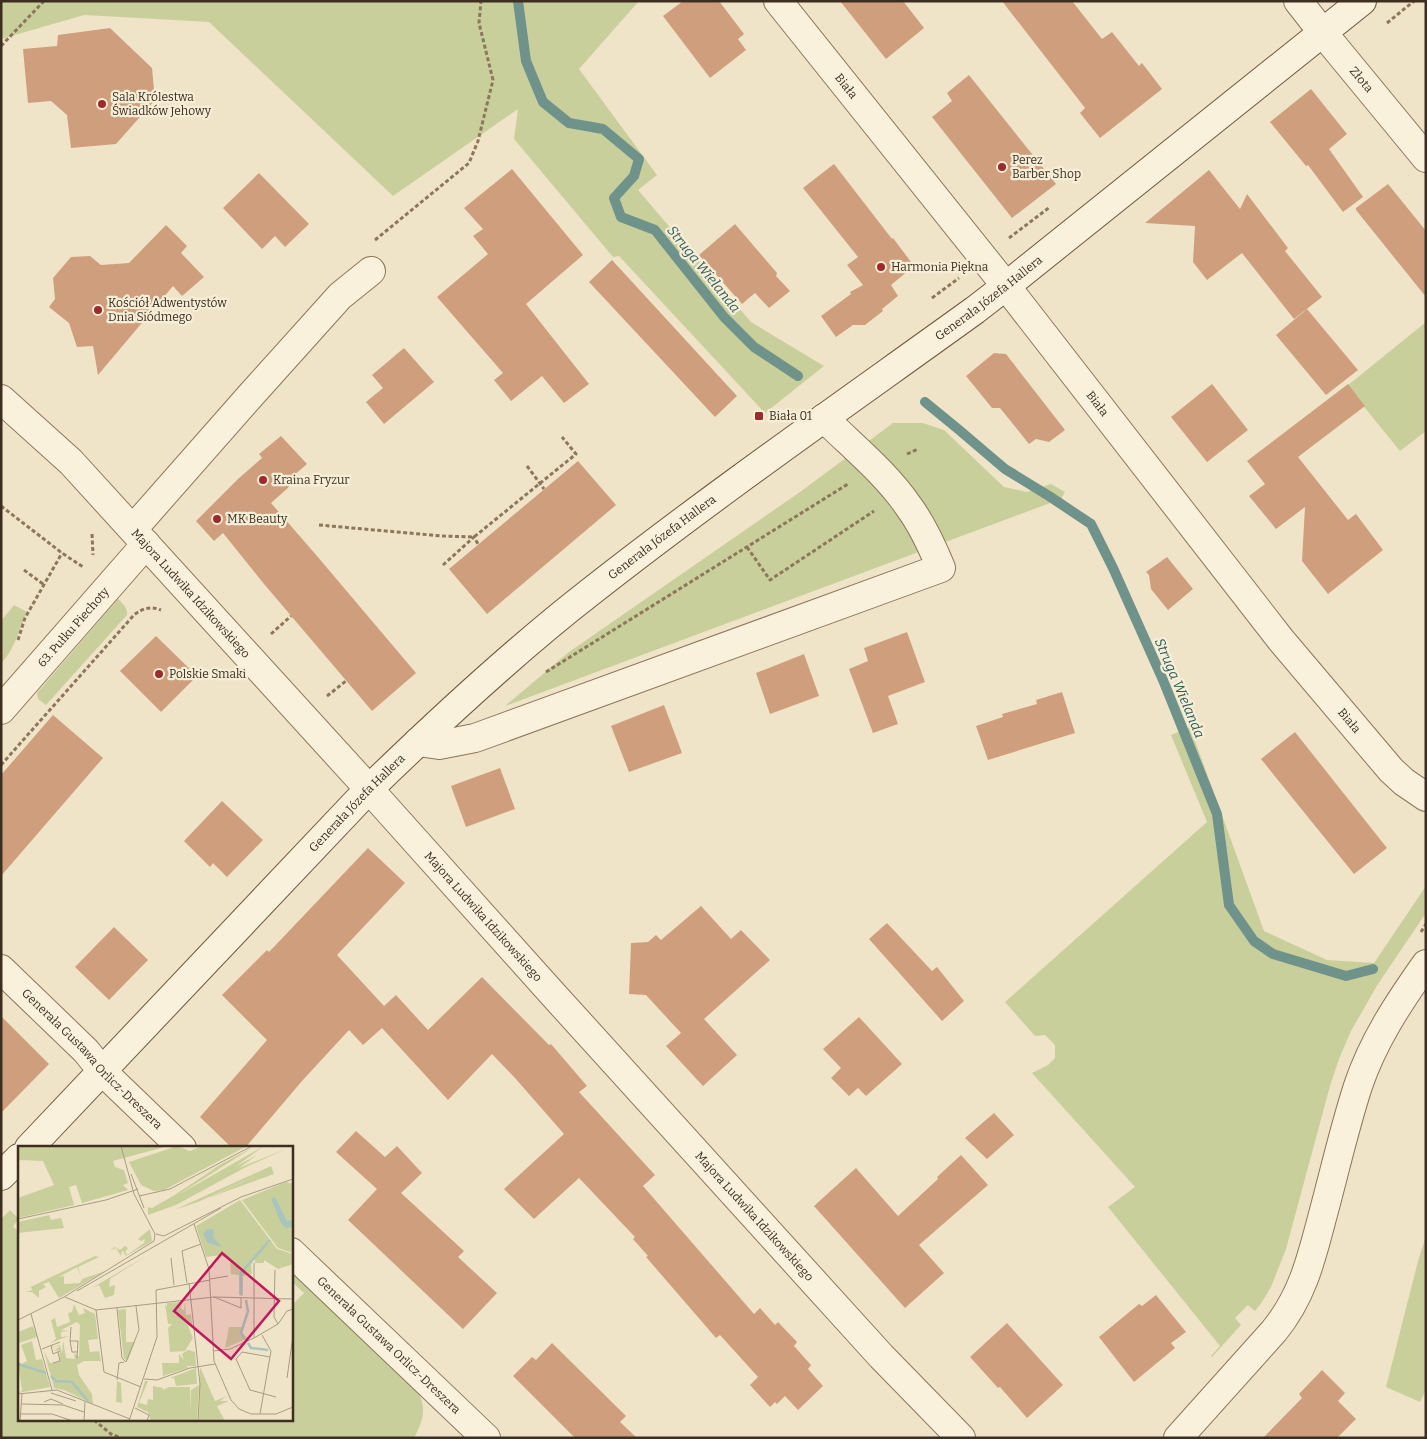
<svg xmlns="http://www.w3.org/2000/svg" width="1427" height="1439" font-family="Bitter,serif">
	<rect width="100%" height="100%" fill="#f0e4c8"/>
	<g fill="#c9cf9b">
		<path d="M1 1H639L579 69 657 175 638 190 751 322 824 366 765 413 619 256 613 257 514 139 518 109 393 196 209 22 84 15 1 39Z"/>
		<path d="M1426 322V431L1400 451 1347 386Z"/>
		<path d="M893 423H923L944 430 1004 487 1027 492 1051 484 1065 492 1061 499 505 706 569 652 800 492Z"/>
		<path d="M118 599C123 604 128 608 127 615L46 705 38 699 37 693Z"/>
		<path d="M14 605 27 612C18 631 16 647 1 664V621Z"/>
		<path d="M1190 727 1264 931 1327 960 1374 963 1426 886V913L1378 984 1351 1031 1339 1059 1330 1086 1286 1249 1271 1287 1262 1302 1255 1311 1248 1305 1235 1318 1241 1325 1212 1357 1211 1356 1220 1346 1108 1207 1135 1187 1032 1073 1048 1065 1055 1058V1045L1045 1035 1035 1036 1005 1002 1207 822 1171 735Z"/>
		<path d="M10 1210 19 1219 13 1226 19 1233V1237L17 1240 19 1246V1420H291V1306L304 1293 291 1281V1270L419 1394C427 1410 422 1423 414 1438H1V1219Z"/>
		<path d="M1426 1236V1390L1420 1402 1386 1387 1418 1261Z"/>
	</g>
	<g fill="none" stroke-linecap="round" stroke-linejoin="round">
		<g stroke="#6f938a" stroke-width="10">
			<path d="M518 1 526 61 543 102 569 123 603 129 639 159 634 176 614 198 621 217 655 230 724 317 754 347 798 376"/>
			<path d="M925 402 958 429 1005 469 1049 496 1091 524 1113 568 1163 680 1217 814 1229 905 1254 941 1273 954 1346 976 1373 969"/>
		</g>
	</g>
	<g fill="#cf9f7d">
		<path d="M683 1H719L744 34 738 39 746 50 710 78 663 16Z"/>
		<path d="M840 1H903L924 28 886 59Z"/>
		<path d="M1002 1H1072L1102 39 1112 32 1139 66 1142 63 1162 89 1100 138 1080 113 1085 108Z"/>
		<path d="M110 28 152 68 155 100 116 144 71 148 67 115 51 101 28 103 23 49 57 46 58 35Z"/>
		<path d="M969 75 1056 184 1012 218 932 117 952 101 947 93Z"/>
		<path d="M1311 89 1347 134 1329 149 1363 197 1343 212 1308 165 1306 166 1270 122Z"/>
		<path d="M834 164 892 239 893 238 914 266 891 285 898 296 882 309 883 311 865 325H853L836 337 821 316 851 294 850 292 863 285 847 265 858 257 803 188Z"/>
		<path d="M512 169 583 255 526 304 589 384 564 403 542 376 511 401 494 380 503 373 437 297 488 254 473 236 483 229 464 208Z"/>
		<path d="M1209 170 1240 209 1247 194 1288 248 1285 251 1322 297 1294 319 1242 253 1207 280 1193 262 1195 226 1145 223Z"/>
		<path d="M259 173 309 224 285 247 275 236 262 249 223 208Z"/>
		<path d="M1388 184 1426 231V297L1356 210V208Z"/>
		<path d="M735 224 777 273 776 276 790 291 769 308 755 293 742 304 699 255Z"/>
		<path d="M166 225 187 246 181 253 204 277 182 296 173 286 98 375 93 346 77 347 69 323 49 307 55 299 53 278 71 257 90 256 101 265 129 263Z"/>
		<path d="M612 260 737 396 715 417 589 282Z"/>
		<path d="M1307 309 1358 370 1326 395 1276 335Z"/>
		<path d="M404 348 434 382 384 424 366 402 383 388 372 375Z"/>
		<path d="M994 353 1006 354 1065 430 1049 442 1036 439 1029 444 1000 408H992L966 376Z"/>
		<path d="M1212 384 1248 430 1207 462 1171 417Z"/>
		<path d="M1348 384 1365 406 1298 457 1348 520 1356 514 1383 550 1328 594 1302 561 1305 507 1276 529 1249 496 1265 484 1247 461Z"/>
		<path d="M281 436 307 464 286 482 289 487 271 503 317 556 416 673 372 711 264 584 223 533 214 541 196 521 238 479 262 458 259 454Z"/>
		<path d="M578 461 616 505 487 614 449 569Z"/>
		<path d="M1167 557 1193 589 1168 610 1151 589 1149 575 1146 572Z"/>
		<path d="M907 632 925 682 888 696 898 724 873 733 849 669 868 661 864 648Z"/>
		<path d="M156 636 197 676 161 712 120 671Z"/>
		<path d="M804 654 819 696 770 714 756 673Z"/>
		<path d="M1062 692 1075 733 988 760 976 726 1003 717 1002 714 1037 704 1036 700Z"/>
		<path d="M664 705 682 753 629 772 611 726Z"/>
		<path d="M53 715 103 758 1 876V775Z"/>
		<path d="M1295 732 1387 848 1354 874 1261 759Z"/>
		<path d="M500 768 515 809 466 827 451 786Z"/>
		<path d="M222 801 263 840 227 877 213 863 210 867 184 841Z"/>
		<path d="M368 848 405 883 337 955 384 1006 396 995 428 1030 482 977 549 1045 551 1044 587 1086 579 1092 655 1175 643 1186 754 1314 760 1308 775 1325 778 1322 797 1342 794 1346 811 1365 808 1369 823 1386 798 1410 785 1396 777 1404 775 1402 770 1407 750 1385 758 1377 720 1335 716 1338 646 1257 648 1256 633 1239 635 1237 579 1178 534 1219 504 1189 564 1134 515 1078 492 1054 448 1100 382 1028 363 1045 349 1030 302 1081 245 1148H232L200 1117 267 1040 222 995 267 950 269 952Z"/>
		<path d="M701 906 731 939 741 930 770 960 704 1019 737 1055 703 1086 666 1046 681 1033 646 995 629 994 631 943 648 942 656 935 661 940Z"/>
		<path d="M887 923 932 971 937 967 964 1001 942 1021 869 939Z"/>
		<path d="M114 927 148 960 109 1000 75 967Z"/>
		<path d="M1 1016 49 1064 1 1113Z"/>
		<path d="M859 1017 902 1064 866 1096 858 1088 849 1096 831 1078 841 1068 823 1049Z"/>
		<path d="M994 1113 1014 1135 987 1159 965 1138Z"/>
		<path d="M356 1131 385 1157 397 1146 422 1173 401 1193 464 1251 458 1257 497 1293 463 1329 348 1220 377 1189 336 1152Z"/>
		<path d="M961 1155 988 1185 919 1245 944 1273 905 1308 814 1206 856 1168 898 1216 938 1179 937 1177Z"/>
		<path d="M1156 1295 1186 1332 1171 1343 1175 1348 1134 1382 1099 1337 1139 1304 1142 1306Z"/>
		<path d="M1007 1323 1063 1385 1027 1418 1000 1387 998 1388 970 1357Z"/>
		<path d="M552 1343 626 1416 620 1422 637 1438H575L513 1376 532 1357 536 1360Z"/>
		<path d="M1322 1370 1345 1393 1338 1401 1356 1419 1337 1438H1263L1302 1398 1299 1394Z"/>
	</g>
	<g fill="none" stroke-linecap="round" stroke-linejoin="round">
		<defs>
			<g id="street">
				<path id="s1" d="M778 1 1006 286 1281 640 1391 770 1404 782 1426 797"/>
				<path id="s2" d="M1298 1 1323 33 1426 158"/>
				<path id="s3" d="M1 399 71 462 369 789 550 991 881 1356 961 1438"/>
				<path d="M133 529 251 395 340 296 371 271"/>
				<path id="s4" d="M1 710 146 544"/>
				<path d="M418 742 439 745 475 738 941 568C932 546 923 526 909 507 886 473 853 447 824 418"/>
				<path id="s5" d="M1 969 86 1051 102 1071 182 1148"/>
				<path id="s6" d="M291 1252 486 1438"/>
				<path d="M1178 1438 1274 1331C1302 1297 1311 1260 1322 1218 1334 1174 1344 1129 1358 1086 1373 1041 1399 1002 1426 964"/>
			</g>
			<g id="secondary">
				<path id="s7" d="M29 1148 369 789C439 721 512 653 589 593 715 494 846 403 975 310L1006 286 1362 1"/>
				<path d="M1 1176 19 1158"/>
			</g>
		</defs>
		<use href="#street" stroke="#8d765c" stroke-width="30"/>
		<use href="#secondary" stroke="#6f573f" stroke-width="30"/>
		<g stroke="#8d765c" stroke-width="3" stroke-dasharray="4 2.5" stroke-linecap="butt">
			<path d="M1387 23 1414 1"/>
			<path d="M1 46 44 1"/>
			<path d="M1009 238 1050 207"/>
			<path d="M375 240 469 163 478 141 493 80 479 23 481 1"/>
			<path d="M932 298 959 278"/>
			<path d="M907 454 918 449"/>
			<path d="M527 466 544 489"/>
			<path d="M1 506 62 553 83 567"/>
			<path d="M319 525 442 536 474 537 576 454 562 437"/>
			<path d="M92 534 93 555"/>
			<path d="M747 547 770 580 874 511"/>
			<path d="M443 565 474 537 478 544"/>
			<path d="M24 570 43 584"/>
			<path d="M271 634 291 616"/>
			<path d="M18 640 25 618 62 553"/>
			<path d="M546 672 848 484"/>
			<path d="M327 696 346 681"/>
			<path d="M1 765 134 615C143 608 150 606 161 610"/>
			<path d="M1421 932 1426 924"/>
			<path d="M94 1420 111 1434 121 1438"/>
		</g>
		<use href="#street" stroke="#faf1dc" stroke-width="28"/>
		<use href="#secondary" stroke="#faf1dc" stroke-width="28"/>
	</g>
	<g fill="#9e2a2b" stroke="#f7eed8" stroke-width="2">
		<circle cx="102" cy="104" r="5"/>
		<circle cx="1002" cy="167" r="5"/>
		<circle cx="881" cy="267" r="5"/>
		<circle cx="98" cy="310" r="5"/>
		<rect x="754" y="411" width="10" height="10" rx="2.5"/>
		<circle cx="263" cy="480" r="5"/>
		<circle cx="217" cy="519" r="5"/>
		<circle cx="159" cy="674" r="5"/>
	</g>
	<g text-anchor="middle" stroke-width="4.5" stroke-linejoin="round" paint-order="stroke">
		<g font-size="12" fill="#3d2e20" stroke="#f7eed8">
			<text dy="4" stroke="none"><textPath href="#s2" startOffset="101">Złota</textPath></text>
			<text dy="4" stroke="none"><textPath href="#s1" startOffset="109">Biała</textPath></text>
			<text dy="4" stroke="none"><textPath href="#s7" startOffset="1286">Generała Józefa Hallera</textPath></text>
			<text dy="4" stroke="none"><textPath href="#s1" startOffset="514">Biała</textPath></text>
			<text dy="4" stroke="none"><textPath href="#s7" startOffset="881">Generała Józefa Hallera</textPath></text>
			<text dy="4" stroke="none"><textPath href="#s3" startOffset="272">Majora Ludwika Idzikowskiego</textPath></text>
			<text dy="4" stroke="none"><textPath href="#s4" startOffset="110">63. Pułku Piechoty</textPath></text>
			<text dy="4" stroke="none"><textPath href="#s1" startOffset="919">Biała</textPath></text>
			<text dy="4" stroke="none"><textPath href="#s7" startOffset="476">Generała Józefa Hallera</textPath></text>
			<text dy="4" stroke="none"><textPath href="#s3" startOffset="708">Majora Ludwika Idzikowskiego</textPath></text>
			<text dy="4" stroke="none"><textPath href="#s5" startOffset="128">Generała Gustawa Orlicz-Dreszera</textPath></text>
			<text dy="4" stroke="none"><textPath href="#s3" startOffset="1112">Majora Ludwika Idzikowskiego</textPath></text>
			<text dy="4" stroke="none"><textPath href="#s6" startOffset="135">Generała Gustawa Orlicz-Dreszera</textPath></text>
		</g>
		<g font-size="12" fill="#3d2e20" stroke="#f7eed8" text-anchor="start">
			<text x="112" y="101">Sala Królestwa<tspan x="112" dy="14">Świadków Jehowy</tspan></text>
			<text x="1012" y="164">Perez<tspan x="1012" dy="14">Barber Shop</tspan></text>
			<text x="891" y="271">Harmonia Piękna</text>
			<text x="108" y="307">Kościół Adwentystów<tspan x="108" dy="14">Dnia Siódmego</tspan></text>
			<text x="769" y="420">Biała 01</text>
			<text x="273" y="484">Kraina Fryzur</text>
			<text x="227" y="523">MK Beauty</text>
			<text x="169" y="678">Polskie Smaki</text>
		</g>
		<g font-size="14" font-style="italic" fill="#2f5d5a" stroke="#f7eed8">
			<text transform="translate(704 269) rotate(51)" y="5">Struga Wielanda</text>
			<text transform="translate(1180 688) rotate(67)" y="5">Struga Wielanda</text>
		</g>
	</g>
	<g transform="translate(18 1146)">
		<rect width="275" height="275" fill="#f0e4c8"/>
		<path d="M0 0H150L95 15 97 21 106 24 110 37 105 39 110 44 64 57 58 39 51 41 56 59 0 72V52L36 39 25 15 0 14ZM159 0 172 5 185 0H229L146 44 136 45 123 39 111 16ZM237 0 160 49 246 0 217 21 239 9 221 22 270 2 228 21 158 59 130 69V61L134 62 155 50 202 19 145 49ZM253 20 256 28 190 52 253 23 180 56 156 64ZM268 36 275 38V107L260 102 224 54ZM222 54 259 103 275 108V118L260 123 246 114V117H237V113L233 118 234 128 225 130V150L221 149V129L213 128 212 115 203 109 188 111 178 80ZM31 69 33 74 43 72 46 82 0 87V76ZM132 83 134 95 108 110 104 104 103 110 98 102 91 105 97 101 102 104 107 100 110 102 107 106 109 109 126 97 127 93 123 95 120 93ZM77 110 81 111 60 121 63 131 59 121 41 131 46 130V138L62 137 64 133 87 125 41 152 31 136 25 138 28 141 21 145V152L14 146H8L14 144 13 141 0 147ZM128 110 92 133 91 141 97 139 96 149 87 152 81 139 74 142ZM164 156 163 163 166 164 167 156 168 169 173 168 174 178 170 180 175 192 167 205 152 206 150 182 154 178H150L147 158 149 161V157ZM56 158 61 169 67 167 65 162 77 168 80 193 70 194 72 206 81 205 83 215H66L59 219 61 229 74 248 75 258 46 244 36 242 26 205 32 217 41 216 42 204 36 205 42 200 34 201 42 199 44 208 45 194 48 212 57 213 56 207 61 211 62 179 59 176 43 184 51 185 43 186V191L51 190 32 197 38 193 33 174 37 172 39 181 52 176 50 167 54 166ZM108 163V196H117L110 214 106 213 100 164ZM227 176 224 187 227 192 233 191 207 202 211 181H225ZM15 180 19 191 1 197 0 186ZM14 195 18 214 24 213 32 241 0 247 4 245 0 216 4 218 9 215 3 199ZM170 204 177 206 178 220H169L170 222 145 230 144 217H161V208L166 214 164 208ZM182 221 197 255 209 250 202 255H211L199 260 207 275H181ZM178 222 179 238 158 240 156 232H152ZM99 235 103 237 104 257 98 256ZM127 235H130L121 257 129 259 130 253 135 254V235V240L145 242V244L151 241H172L173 267V244L181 239 179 275H133L130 266 119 261Z" fill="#c9cf9b"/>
		<path d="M257 51 269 75 275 74V81L268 82 263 77 253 53ZM190 83 196 84 195 91 204 101 190 97 185 88Z" fill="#a9c4bc"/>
		<path fill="none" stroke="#a9c4bc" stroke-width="2.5" d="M223 149V127L252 94M227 192 223 187 230 165 228 154M230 197 233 202 250 204M0 218 28 227M33 230 38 235 54 236 70 255"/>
		<path fill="none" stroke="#a89b85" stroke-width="1" d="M113 28 126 62M121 50 152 43 234 0M0 73 88 54 120 43M176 78 191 123 196 215 213 254 221 263 233 268H258L275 261M138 88 146 90 223 51 275 33M153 112 156 139M236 117V192L260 178 256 171 257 124M192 133 210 130M169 137 164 105 183 98M171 137 182 238 180 275M59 145 203 62M47 151 78 164 196 151 275 153M196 151 223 162V152M99 162 104 212 108 216 121 184 118 160M78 164 86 226 123 241M13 168 34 244M0 174 46 151 136 95 137 88 116 48 103 0M260 178 269 165 275 163M53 181 52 195H60L59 212M52 195 54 206H59M33 199 35 208 42 205M24 203 42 196M195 205 212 203 236 192M252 211 224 206 218 213 232 244 258 251M35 217 42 215 40 206M269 232 275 190M126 233 139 234 172 222 197 218M99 234 101 217 106 216M33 247 58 255M0 248 39 244 112 273M26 256 33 253 45 258M4 258 45 259 66 266M117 262 131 269 129 275M3 268H34L55 275M242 268 253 205 244 189M2 275 4 248M66 275 67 256M111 275 139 191 138 144 192 134"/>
		<path fill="#c2185b" fill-opacity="0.15" stroke="#c2185b" stroke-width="2.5" d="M204 107 261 155 213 213 156 165Z"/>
		<rect width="275" height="275" fill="none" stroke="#3d2e20" stroke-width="2.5"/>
	</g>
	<rect width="1427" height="1439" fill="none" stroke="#3d2e20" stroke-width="5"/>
</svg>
